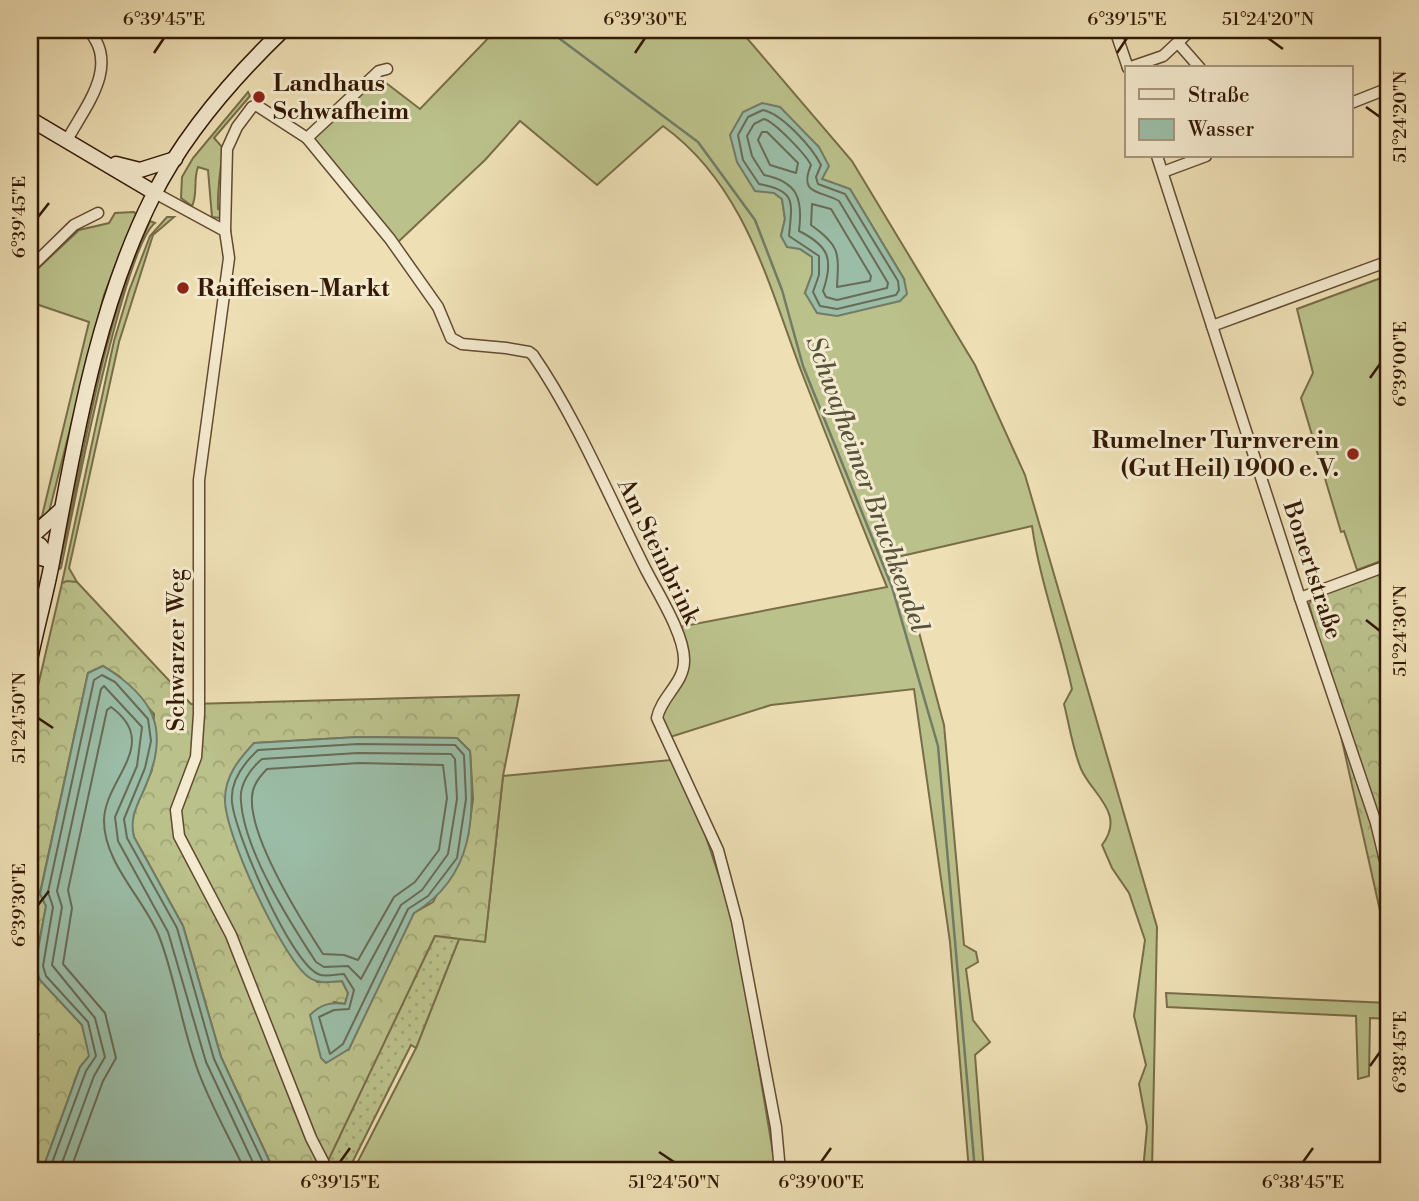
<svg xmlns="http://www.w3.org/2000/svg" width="1419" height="1201" font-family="'Libre Bodoni',serif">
	<defs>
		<pattern id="forest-crowns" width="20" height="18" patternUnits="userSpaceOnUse" patternTransform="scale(1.75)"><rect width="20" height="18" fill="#bbc18b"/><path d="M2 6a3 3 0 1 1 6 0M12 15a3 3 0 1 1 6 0" fill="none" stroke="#a1a576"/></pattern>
		<pattern id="garden-dots" width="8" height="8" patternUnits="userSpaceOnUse" patternTransform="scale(1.75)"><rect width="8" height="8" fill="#bbc18b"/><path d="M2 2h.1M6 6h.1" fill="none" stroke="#a1a576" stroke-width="1.8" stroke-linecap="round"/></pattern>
	</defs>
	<rect width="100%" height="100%" fill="#eedfb5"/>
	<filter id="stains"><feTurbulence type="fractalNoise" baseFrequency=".00286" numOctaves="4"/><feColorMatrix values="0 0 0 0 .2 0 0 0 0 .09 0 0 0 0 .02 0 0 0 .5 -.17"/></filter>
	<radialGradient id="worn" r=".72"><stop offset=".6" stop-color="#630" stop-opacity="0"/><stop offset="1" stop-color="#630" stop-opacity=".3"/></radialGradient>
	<g fill="#bbc18b" stroke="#786d48" stroke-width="2" fill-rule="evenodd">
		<path d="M496 30H740L852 161 975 365 1025 475 1157 927 1152 1171H1143L1147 1127 1139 1084 1146 1065 1134 1016 1145 940 1129 893 1112 868 1102 845C1125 815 1096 797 1083 773 1074 757 1069 723 1064 704L1072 689C1060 634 1040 582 1032 526L893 558 906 584 944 725 964 945 976 952 978 962 966 969 973 1020 990 1042 975 1055 984 1171H969L950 942 914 689 771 705 667 738 660 718 686 673 679 627 887 587C858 516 830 445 802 373 768 284 745 185 663 126L597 185 520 121 485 160 397 243 313 137 377 76 420 109ZM801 131 819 147 822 179 850 189 904 279 805 293 812 274V257L781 236 785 219 782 199 774 193Z"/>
		<path d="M248 92 250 96 214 138 223 148C221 169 217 187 218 209L223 211 220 218 212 217 208 170 198 167C193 180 198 194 192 206L181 198 182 177 193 158Z"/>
		<path d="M134 212 136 214 104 295 49 512 30 533V525L42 516 89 322 30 302V276L79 230 109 223 115 213Z"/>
		<path d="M167 217H174L153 235 119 342 69 568 77 582 62 583 114 341 129 291 150 236Z"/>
		<path d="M150 221 155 223C123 248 72 515 61 568L58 570C85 453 100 330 150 221Z"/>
		<path d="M1389 275V558L1357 570 1344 531 1341 532 1301 398 1313 373 1297 309Z"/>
		<path d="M671 760 702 825 735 924 776 1171H353L416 1048 459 939 485 941 503 776Z"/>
		<path d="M1166 993 1389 1003V1019L1370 1018 1369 1076 1358 1079 1356 1016 1167 1007Z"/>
	</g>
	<g fill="url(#forest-crowns)" stroke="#786d48" stroke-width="2" fill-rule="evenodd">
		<path d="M1389 570V951L1322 651 1309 604 1314 596Z"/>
		<path d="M67 581 77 582 191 704 519 695 503 776 485 942 435 936 324 1171H274L221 1057 183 926 134 837 130 821 152 770 154 714 119 676 103 666 88 673 40 893 46 906 35 966 40 980 82 1025 90 1056 80 1067 42 1171H30V1057L39 1034 30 1030V720L62 583ZM358 737 457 738 470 751 473 799 468 836 433 902 414 913 399 939 349 1049 334 1002 345 1004 348 993 342 981 317 982 254 743Z"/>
	</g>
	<path fill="url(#garden-dots)" stroke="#786d48" stroke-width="2" d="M435 936 459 939 416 1048 411 1045 348 1171H331L327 1163Z"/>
	<g fill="#9bbda7" stroke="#727b66" stroke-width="2">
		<path d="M762 103 780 107 819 147 829 166 822 179 850 189 904 279 907 294 900 301 837 316 817 313 805 293 812 274V257L800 249 787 247 781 236 785 219 782 199 774 193 755 191 737 162 730 135 743 112Z"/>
		<path d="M103 666C154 697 170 729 146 785 138 804 129 817 134 837L183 926 221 1057 274 1171H42L80 1067 89 1056 82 1025 40 980 35 966 46 906 40 894 88 673Z"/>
		<path d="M358 737 457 738 470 751C474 816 476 875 414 913L349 1049 326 1063 321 1058 310 1015C321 1004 331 1002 345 1004L348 993 342 981C328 982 317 985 306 975 280 952 224 833 225 799 225 776 239 759 254 743Z"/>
	</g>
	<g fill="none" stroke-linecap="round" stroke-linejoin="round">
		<g stroke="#686b56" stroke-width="2">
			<path d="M763 110C782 114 812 147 821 165L816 177 818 184 845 194 898 281 899 290 896 295 837 309 820 306 813 292 819 275V256L789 236C792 202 797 191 759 184L743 160 738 135 748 117Z"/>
			<path d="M764 119C775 122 806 155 811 165 798 196 821 190 839 201L888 283 887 288 837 300 826 297 823 291C834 259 829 246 799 231 803 199 798 182 764 175L752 156 747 136 754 124Z"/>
			<path d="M762 132H767L798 163 796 173 770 165 758 140Z"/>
			<path d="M812 204 831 209 871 276 870 281 837 287C839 252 840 246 811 225Z"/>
			<path d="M358 744 455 745 464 755 466 799 457 858 428 896 408 909 343 1044 330 1054 319 1017 334 1010 349 1009 354 990 344 974C336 974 326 978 318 974 290 961 235 834 232 802 230 782 244 763 258 750Z"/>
			<path d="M358 753 451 754 455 759 457 799 448 854 422 890 401 905 361 979 348 966 324 967 316 962C289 921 244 850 241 801 239 785 250 769 262 759Z"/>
			<path d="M359 763 443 765 447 798 439 850 415 882 394 897 358 960 344 955 323 954C301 920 249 838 252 797 252 786 259 777 267 769Z"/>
			<path d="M49 1171 86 1071 96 1056 88 1022 46 976 43 966 53 907 48 892 94 680 102 675 115 682 148 719 151 741 145 768 124 819 127 838 177 928 214 1059 267 1171"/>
			<path d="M59 1171 94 1076 105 1057 95 1018 52 965 62 907 57 891 101 689 104 686 142 727 137 766 115 817 118 841 168 932 206 1062 257 1171"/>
			<path d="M70 1171 103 1081 116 1058 105 1013 63 964 72 908 68 890 107 710 111 707C162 744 104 779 104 821 104 863 144 899 159 936 175 977 181 1023 196 1065 208 1101 229 1136 245 1171"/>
		</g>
		<path stroke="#727b66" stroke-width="2.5" d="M548 30 698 142 755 220 782 290 803 366 892 587 938 746 975 1171"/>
		<defs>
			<g id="street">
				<path d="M1115 30 1128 68"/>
				<path d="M1178 43 1200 68"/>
				<path d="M1128 68 1163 56 1191 30"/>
				<path d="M1351 103 1389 88"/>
				<path d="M307 138 379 71 387 69"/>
				<path d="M67 140C85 107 121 65 88 30"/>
				<path d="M1157 156 1300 598 1376 823 1389 877"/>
				<path d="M1163 172 1206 156"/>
				<path d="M155 193 225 231"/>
				<path d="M30 268 74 225 98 213"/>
				<path d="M1212 326 1389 261"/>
				<path d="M1300 598 1389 565"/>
				<path d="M328 1171 311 1138 231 935 179 836 176 810 196 757 199 714V480L229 258 225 231 227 149 237 127 252 107 256 105 307 138 390 239 438 307 451 338 462 344 506 348 529 352 533 355C576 417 611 501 645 568 657 592 685 635 684 661 684 683 661 697 657 718L718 850 737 921 776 1127 780 1171"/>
			</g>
			<g id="secondary">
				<path d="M30 119 155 193"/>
				<path d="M116 164 140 170 175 159"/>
				<path d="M30 538 61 510"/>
				<path d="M30 541 40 545 52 561"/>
				<path d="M30 555 52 561"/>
				<path d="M30 660C37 625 47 591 53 557 76 435 97 307 153 196 185 133 233 78 283 30"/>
			</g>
		</defs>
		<use href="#street" stroke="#624a30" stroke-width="13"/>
		<use href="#secondary" stroke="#341904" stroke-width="17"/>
		<use href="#street" stroke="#f4eacf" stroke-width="10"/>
		<use href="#secondary" stroke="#f4eacf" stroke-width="14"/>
	</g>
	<path fill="none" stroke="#341904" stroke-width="2.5" d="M1268 38 1283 49M154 53 164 38M635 53 645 38M1117 53 1127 38M1366 107 1380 117M38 217 49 203M1370 378 1380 364M1366 620 1380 631M38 718 53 728M38 905 49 891M1370 1066 1380 1052M659 1152 674 1162M340 1162 350 1148M821 1162 831 1148M1303 1162 1313 1148"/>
	<g fill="#8f2418" stroke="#f4eacf" stroke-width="2.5">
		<circle cx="259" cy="97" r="7"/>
		<circle cx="183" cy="288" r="7"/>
		<circle cx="1353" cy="454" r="7"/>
	</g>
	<g text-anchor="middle" stroke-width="6" stroke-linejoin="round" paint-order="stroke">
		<g font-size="24" font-weight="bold" fill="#341904" stroke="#f4eacf" text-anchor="start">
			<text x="273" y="91">Landhaus<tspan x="273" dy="28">Schwafheim</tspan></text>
			<text x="197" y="296">Raiffeisen-Markt</text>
			<text x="1339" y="448" text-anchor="end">Rumelner Turnverein<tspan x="1339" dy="28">(Gut Heil) 1900 e.V.</tspan></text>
		</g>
		<g font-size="24" fill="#341904" stroke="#f4eacf">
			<text transform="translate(659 551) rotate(64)" y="8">Am Steinbrink</text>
			<text transform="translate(1313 570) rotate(72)" y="8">Bonertstraße</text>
			<text transform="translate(176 650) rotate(-90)" y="8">Schwarzer Weg</text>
		</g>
		<g font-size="26" font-style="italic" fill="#58523d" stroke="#f4eacf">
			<text transform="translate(868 484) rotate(70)" y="9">Schwafheimer Bruchkendel</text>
		</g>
	</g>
	<rect width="1419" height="1201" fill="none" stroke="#eedfb5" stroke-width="77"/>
	<rect x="1125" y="66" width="228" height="91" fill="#f4eacf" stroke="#a7967e" stroke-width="2"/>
	<rect x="1139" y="89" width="35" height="10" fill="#f4eacf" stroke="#a7967e" stroke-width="2"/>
	<text x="1188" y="102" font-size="21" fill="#341904">Straße</text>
	<rect x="1139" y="119" width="35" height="21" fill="#9bbda7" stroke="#a7967e" stroke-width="2"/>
	<text x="1188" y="136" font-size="21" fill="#341904">Wasser</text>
	<rect x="38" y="38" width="1342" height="1124" fill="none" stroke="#341904" stroke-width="2.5"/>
	<g font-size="18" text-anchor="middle" fill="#341904">
		<text x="164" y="25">6°39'45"E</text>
		<text x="645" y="25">6°39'30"E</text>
		<text x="1127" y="25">6°39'15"E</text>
		<text x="1268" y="25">51°24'20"N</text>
		<text transform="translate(1400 117) rotate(-90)" y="6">51°24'20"N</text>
		<text transform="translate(19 217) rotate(-90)" y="6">6°39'45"E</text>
		<text transform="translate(1400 364) rotate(-90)" y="6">6°39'00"E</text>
		<text transform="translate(1400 631) rotate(-90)" y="6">51°24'30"N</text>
		<text transform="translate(19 718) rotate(-90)" y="6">51°24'50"N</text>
		<text transform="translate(19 905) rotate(-90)" y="6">6°39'30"E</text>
		<text transform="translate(1400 1052) rotate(-90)" y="6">6°38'45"E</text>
		<text x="340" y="1188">6°39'15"E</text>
		<text x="674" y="1188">51°24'50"N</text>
		<text x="821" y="1188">6°39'00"E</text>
		<text x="1303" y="1188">6°38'45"E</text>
	</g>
	<rect width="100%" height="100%" filter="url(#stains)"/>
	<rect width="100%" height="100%" fill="url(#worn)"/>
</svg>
